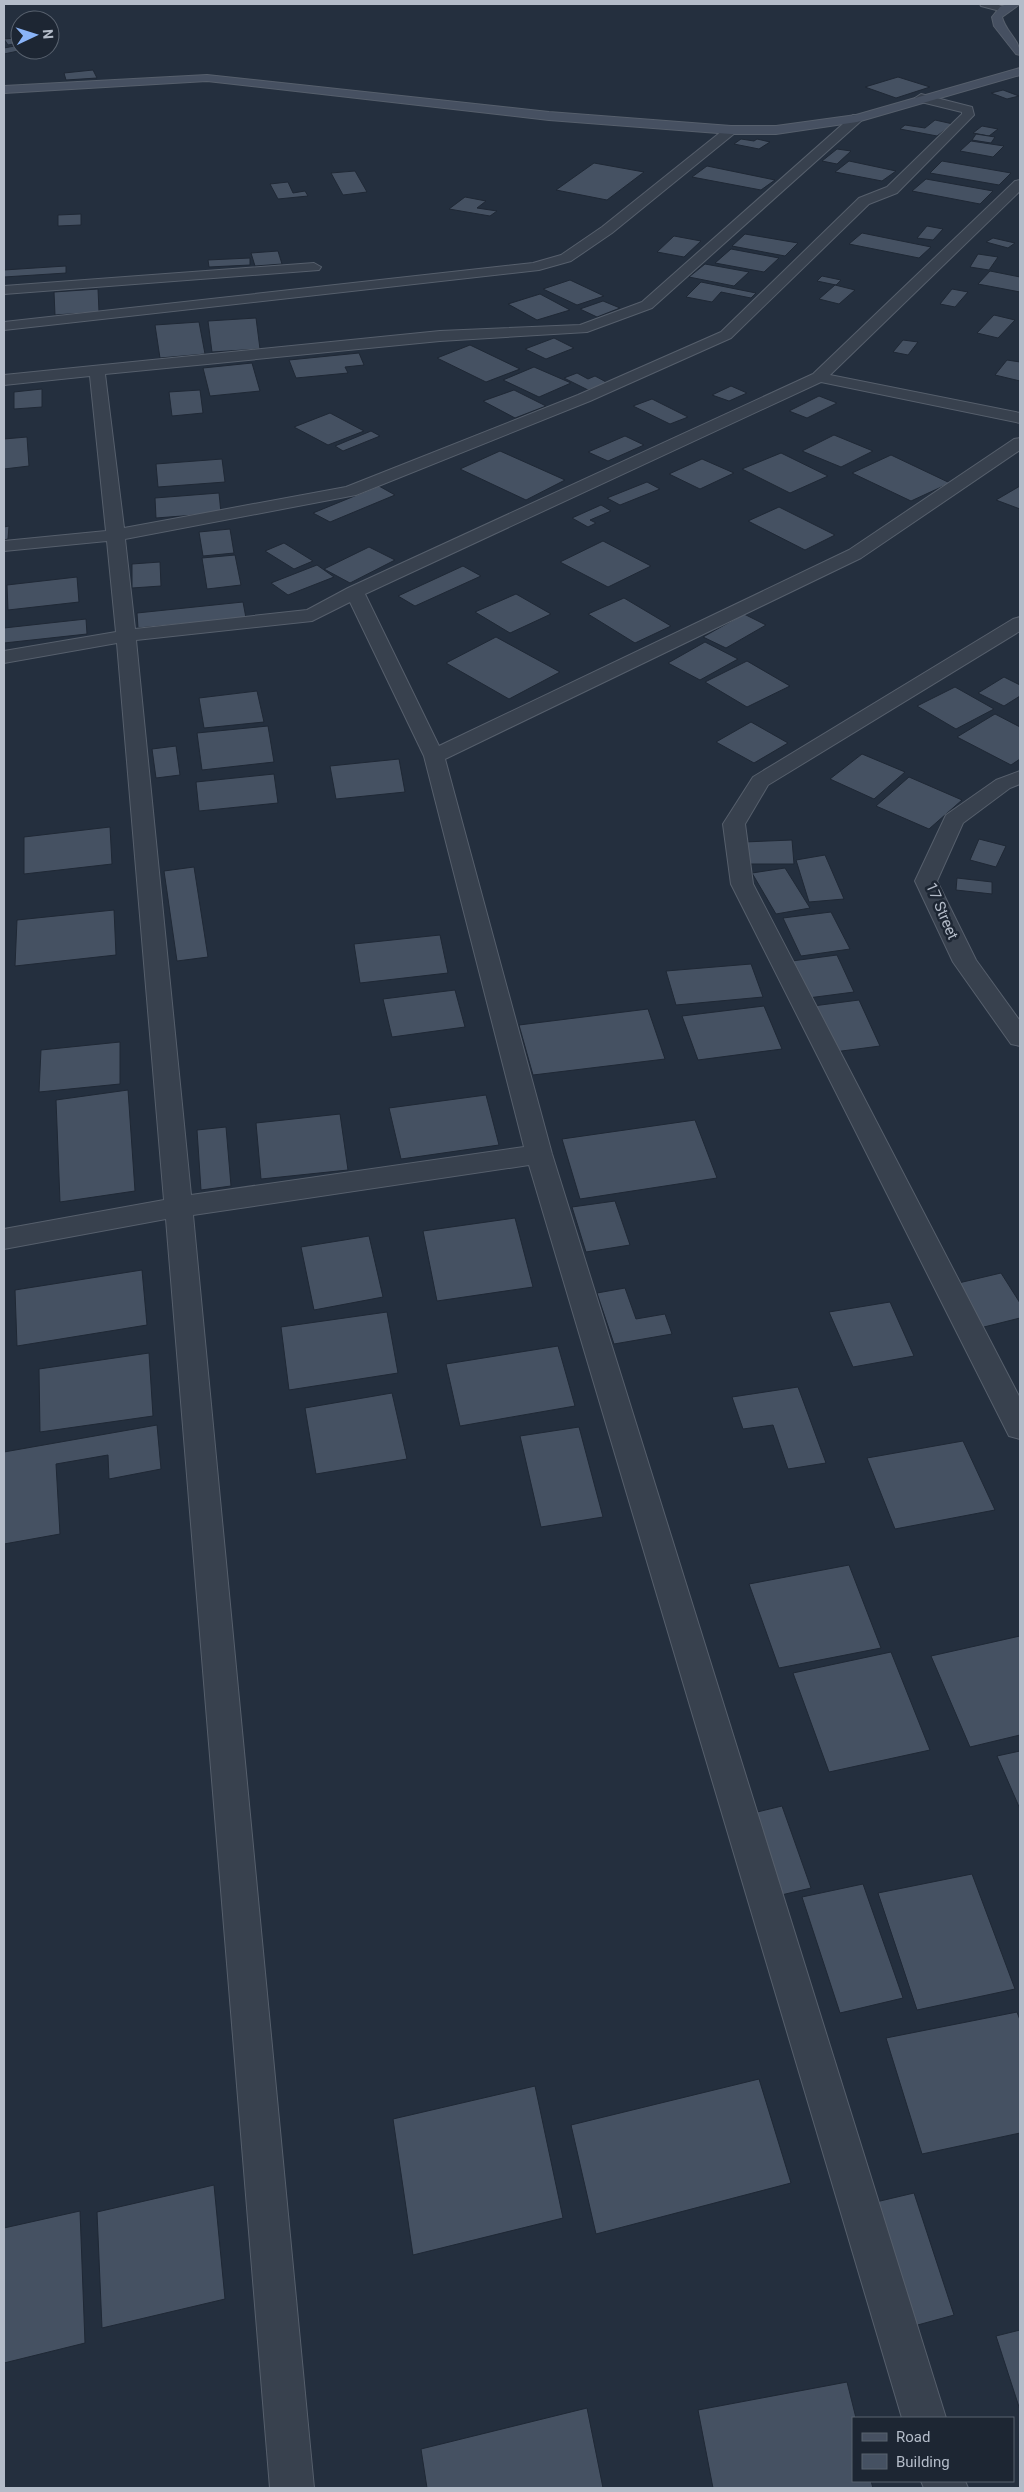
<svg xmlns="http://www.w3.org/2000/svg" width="1024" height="2492" font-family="Roboto,sans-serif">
	<rect width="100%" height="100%" fill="#242f3e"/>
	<g fill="#455162" stroke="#1f2835">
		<path d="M16 38 20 43 8 45 4 39Z"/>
		<path d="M20 45V50H23L4 54V48Z"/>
		<path d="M93 70 97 78 66 80 64 73Z"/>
		<path d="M898 77 930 87 896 98 865 87Z"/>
		<path d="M1003 90 1019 96 1007 99 991 93Z"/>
		<path d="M935 120 953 124 937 136 900 129 905 125 925 128Z"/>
		<path d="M982 126 998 129 989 136 973 133Z"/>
		<path d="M976 134 995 137 991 143 972 140Z"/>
		<path d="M741 139 754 141 757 139 770 142 759 149 734 144Z"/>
		<path d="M971 141 1004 146 993 157 960 151Z"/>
		<path d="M837 149 851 151 837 164 822 161Z"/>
		<path d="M849 161 896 171 882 181 835 172Z"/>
		<path d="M942 161 1011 173 999 185 930 173Z"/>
		<path d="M594 163 644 172 607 200 556 190Z"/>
		<path d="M707 166 775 180 761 190 692 177Z"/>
		<path d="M355 171 367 192 343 195 331 173Z"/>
		<path d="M926 179 993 191 980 204 912 191Z"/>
		<path d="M288 182 293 193 305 191 308 196 278 199 270 184Z"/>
		<path d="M465 197 486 201 477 208 497 211 490 216 449 209Z"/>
		<path d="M81 214V225L58 226V215Z"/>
		<path d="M927 226 943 229 933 240 917 238Z"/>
		<path d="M862 233 931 247 919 258 849 244Z"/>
		<path d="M745 234 798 243 785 256 732 246Z"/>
		<path d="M674 236 701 241 684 257 657 252Z"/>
		<path d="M993 238 1015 243 1008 248 986 242Z"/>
		<path d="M731 249 779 258 764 272 715 263Z"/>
		<path d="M278 251 282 264 255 266 251 253Z"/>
		<path d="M978 254 998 257 989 270 970 267Z"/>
		<path d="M250 258V265L209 267 208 260Z"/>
		<path d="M705 264 749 272 734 286 689 277Z"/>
		<path d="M66 266V273L4 277V270Z"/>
		<path d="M990 271 1020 277V292L978 284Z"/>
		<path d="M822 276 841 280 836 285 817 281Z"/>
		<path d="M570 280 604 296 577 305 543 289Z"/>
		<path d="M701 282 756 293 751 298 721 292 712 302 686 297Z"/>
		<path d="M835 285 855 290 839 304 819 299Z"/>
		<path d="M98 289 99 312 55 315 54 292Z"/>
		<path d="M952 289 968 292 955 307 940 304Z"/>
		<path d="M540 294 570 310 537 320 508 304Z"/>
		<path d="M603 301 620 308 597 317 580 309Z"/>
		<path d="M994 315 1015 320 998 338 977 333Z"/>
		<path d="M256 318 260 349 212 352 208 321Z"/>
		<path d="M199 322 205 354 160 358 155 325Z"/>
		<path d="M554 338 574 348 546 359 525 349Z"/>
		<path d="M903 340 918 342 908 355 893 352Z"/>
		<path d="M470 345 520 369 486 382 437 358Z"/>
		<path d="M359 353 364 365 345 367 348 373 296 378 289 360Z"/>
		<path d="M1007 360 1020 362V381L995 375Z"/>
		<path d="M252 363 260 391 210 396 203 368Z"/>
		<path d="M534 367 571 383 539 397 503 380Z"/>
		<path d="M577 373 588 379 595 376 608 383 588 390 564 378Z"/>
		<path d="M731 386 747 393 729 401 712 395Z"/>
		<path d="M42 389V407L14 409V392Z"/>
		<path d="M200 390 203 413 172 416 169 392Z"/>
		<path d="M514 390 546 406 515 418 483 401Z"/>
		<path d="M819 396 837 403 807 418 789 411Z"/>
		<path d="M652 399 688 417 670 424 633 406Z"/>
		<path d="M330 413 364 431 328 445 294 427Z"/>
		<path d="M371 431 380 436 343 451 335 446Z"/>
		<path d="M834 435 873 451 841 467 802 451Z"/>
		<path d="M625 436 644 445 608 461 588 452Z"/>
		<path d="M27 437 29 466 4 469V439Z"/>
		<path d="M500 451 565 480 526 500 460 469Z"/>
		<path d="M781 453 828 476 790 493 742 469Z"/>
		<path d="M891 455 950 483 911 501 852 473Z"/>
		<path d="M222 459 225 482 158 487 156 464Z"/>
		<path d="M702 459 734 473 700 489 669 474Z"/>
		<path d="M647 482 660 489 620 505 607 498Z"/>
		<path d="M379 486 395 495 330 522 313 513Z"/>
		<path d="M1020 486V509L996 500Z"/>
		<path d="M219 493 221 513 156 518 155 498Z"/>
		<path d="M601 505 611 511 590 520 596 523 588 527 572 518Z"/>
		<path d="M779 507 835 535 805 550 748 521Z"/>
		<path d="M9 526 8 539 4 540V527Z"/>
		<path d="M230 529 234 553 203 556 199 532Z"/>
		<path d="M603 541 651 566 608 587 560 562Z"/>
		<path d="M284 543 313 561 294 569 265 551Z"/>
		<path d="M369 547 395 560 350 583 324 569Z"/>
		<path d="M235 555 241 585 207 589 202 558Z"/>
		<path d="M160 562 161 586 132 588V564Z"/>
		<path d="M317 565 334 577 288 595 271 583Z"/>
		<path d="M463 566 481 576 415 606 398 596Z"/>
		<path d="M77 577 79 602 8 610 7 585Z"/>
		<path d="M516 594 551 614 510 633 475 612Z"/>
		<path d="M624 598 671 626 635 643 588 614Z"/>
		<path d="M243 602 246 618 138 628 137 613Z"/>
		<path d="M744 614 766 625 726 648 703 637Z"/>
		<path d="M86 619 87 634 4 643V628Z"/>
		<path d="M496 637 560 672 509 699 446 663Z"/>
		<path d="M705 642 738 659 700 680 668 663Z"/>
		<path d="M747 661 790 686 747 707 705 682Z"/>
		<path d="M1004 677 1020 685V696L1004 706 978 693Z"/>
		<path d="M955 687 994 709 956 729 917 706Z"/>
		<path d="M257 691 264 722 204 728 199 698Z"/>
		<path d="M995 714 1020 727V759L1011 765 957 737Z"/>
		<path d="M751 722 788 743 754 763 716 742Z"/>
		<path d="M268 726 274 762 202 770 197 733Z"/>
		<path d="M176 746 180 775 156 778 152 749Z"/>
		<path d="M862 754 905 772 874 799 830 779Z"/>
		<path d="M399 759 405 792 336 799 330 766Z"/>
		<path d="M274 774 278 803 199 811 196 782Z"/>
		<path d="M909 777 962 800 929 829 876 806Z"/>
		<path d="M110 827 112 864 24 874V837Z"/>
		<path d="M979 839 1006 846 996 867 970 860Z"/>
		<path d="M792 840 794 864H750L744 842Z"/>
		<path d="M825 855 844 899 809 902 796 860Z"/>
		<path d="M194 867 208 957 177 961 164 871Z"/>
		<path d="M785 868 810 908 776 914 752 873Z"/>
		<path d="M957 878 992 882V894L956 890Z"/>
		<path d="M114 910 116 955 15 966 17 920Z"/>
		<path d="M831 912 850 949 801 956 783 918Z"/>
		<path d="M440 935 448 973 360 983 354 944Z"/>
		<path d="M837 955 854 992 808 998 792 961Z"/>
		<path d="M751 964 763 997 676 1005 666 971Z"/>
		<path d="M455 990 465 1027 392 1037 383 999Z"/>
		<path d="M859 1000 880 1046 834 1052 813 1006Z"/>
		<path d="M764 1006 782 1049 698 1060 682 1016Z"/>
		<path d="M648 1009 665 1059 533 1075 519 1025Z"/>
		<path d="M120 1042V1084L39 1092 41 1050Z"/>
		<path d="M128 1090 135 1191 60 1202 56 1100Z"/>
		<path d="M486 1095 499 1145 401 1159 389 1108Z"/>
		<path d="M340 1114 348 1170 261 1179 256 1123Z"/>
		<path d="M695 1120 717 1178 580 1199 562 1139Z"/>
		<path d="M226 1127 231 1186 201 1190 197 1130Z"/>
		<path d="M615 1201 630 1245 586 1252 572 1207Z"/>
		<path d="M515 1218 533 1287 437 1301 423 1231Z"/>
		<path d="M369 1236 383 1297 314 1310 301 1247Z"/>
		<path d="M142 1270 147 1325 17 1346 15 1290Z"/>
		<path d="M1001 1273 1020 1303V1318L976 1329 950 1285Z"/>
		<path d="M625 1288 636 1319 665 1314 672 1334 614 1344 597 1293Z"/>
		<path d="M890 1302 914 1356 853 1367 829 1312Z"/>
		<path d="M387 1312 398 1373 289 1390 281 1327Z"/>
		<path d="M558 1346 575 1406 460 1426 446 1364Z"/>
		<path d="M149 1353 153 1416 40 1432 39 1369Z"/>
		<path d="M798 1387 826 1463 788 1469 773 1425 743 1429 732 1397Z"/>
		<path d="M392 1393 407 1459 316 1474 305 1408Z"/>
		<path d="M157 1425 161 1469 109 1479 108 1455 56 1464 60 1534 4 1544V1452Z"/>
		<path d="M579 1427 603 1517 541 1527 520 1436Z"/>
		<path d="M963 1441 995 1510 895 1529 867 1458Z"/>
		<path d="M849 1565 881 1648 779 1668 749 1584Z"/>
		<path d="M1020 1636V1735L970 1747 931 1656Z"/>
		<path d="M891 1652 930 1750 829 1772 793 1673Z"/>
		<path d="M1020 1751V1809L997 1756Z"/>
		<path d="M782 1806 811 1888 777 1896 749 1814Z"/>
		<path d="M972 1874 1015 1989 917 2010 878 1893Z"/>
		<path d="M863 1884 903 1998 840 2013 802 1897Z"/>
		<path d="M1017 2012 1020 2020V2133L922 2154 886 2038Z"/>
		<path d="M759 2079 791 2183 596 2234 571 2125Z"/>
		<path d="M535 2086 563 2218 413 2255 393 2119Z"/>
		<path d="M214 2185 225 2299 102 2328 97 2212Z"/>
		<path d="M914 2193 954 2315 914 2326 876 2202Z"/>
		<path d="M80 2211 85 2343 4 2363V2228Z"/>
		<path d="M1020 2330V2410L996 2336Z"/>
		<path d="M847 2382 856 2418H853V2481H871L873 2488H713L698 2410Z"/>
		<path d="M587 2408 603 2488H427L421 2449Z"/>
	</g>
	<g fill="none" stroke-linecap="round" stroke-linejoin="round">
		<defs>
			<g id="street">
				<path d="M980 4H996L1009 9 1004 12 981 6Z"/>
				<path d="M921 94 972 107 974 115 897 193 869 204 731 338 590 401 356 495 125 539 135 629 307 610 348 588 813 374 1015 181 1020 180V191L830 375 1020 413V423L821 382 365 594 439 746 849 550 1014 439 1020 438V450L861 558 445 759 552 1154 946 2418H902L529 1165 193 1215 314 2488H270L166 1219 4 1249V1229L164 1200 117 643 4 663V651L116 632 107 541 4 551V541L106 531 90 376 4 385V375L440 331 580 325 642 302 853 115H861L863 118 861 121 652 308 587 332 440 341 105 374 124 528 346 487 578 395 721 332 859 198 887 187 962 114V112L917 101 915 98ZM350 602 424 756 524 1147 191 1195 136 640 312 621Z"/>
				<path d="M731 126 737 130 735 133 612 233 571 261 539 270 4 330V322L533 263 561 255 602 227 727 127Z"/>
				<path d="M314 263 321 267 319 270 4 294V286Z"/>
				<path d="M1020 617V631L768 785 745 824 753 884 1020 1398V1439L1009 1436 731 884 723 824 753 777 1013 619Z"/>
				<path d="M1020 771V784L1010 788 963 823 937 881 976 960 1020 1021V1046L1011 1044 953 962 915 881 946 815 996 780Z"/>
				<path d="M921 2481H965L968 2488H924Z"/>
			</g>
			<g id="secondary">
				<path d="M1007 4H1020L1002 17C1006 33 1020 39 1020 55L1016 54 994 26 992 17 1000 7Z"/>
				<path d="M1020 68V75L857 122 776 134H731L549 120 207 81 4 93V86L207 75 549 112 731 126H776L856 115Z"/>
			</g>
		</defs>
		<use href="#street" stroke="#565f6c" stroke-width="2"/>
		<use href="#secondary" stroke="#565f6c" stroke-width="2"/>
		<use href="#street" fill="#38414e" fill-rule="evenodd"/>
		<use href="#secondary" fill="#465061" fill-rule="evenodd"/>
	</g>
	<g text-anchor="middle" stroke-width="5" stroke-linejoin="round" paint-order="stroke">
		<g font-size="15" fill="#b4bcc9" stroke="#1d2633">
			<text transform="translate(942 911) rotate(67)" y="5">17 Street</text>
		</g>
	</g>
	<rect width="1024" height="2492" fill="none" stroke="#b4bcc9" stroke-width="10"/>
	<rect x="852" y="2417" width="162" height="65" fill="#1d2633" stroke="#59626f"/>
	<rect x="862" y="2433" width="25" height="8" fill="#465061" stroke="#59626f"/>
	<text x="896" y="2442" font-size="15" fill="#b4bcc9">Road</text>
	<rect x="862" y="2454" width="25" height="15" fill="#455162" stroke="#59626f"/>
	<text x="896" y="2467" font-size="15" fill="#b4bcc9">Building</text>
	<g transform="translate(35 35) rotate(86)"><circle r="24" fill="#1d2633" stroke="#59626f"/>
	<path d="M0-4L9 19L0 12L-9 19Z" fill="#8ab4f8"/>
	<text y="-8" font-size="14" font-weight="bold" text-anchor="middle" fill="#b4bcc9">N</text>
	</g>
</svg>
